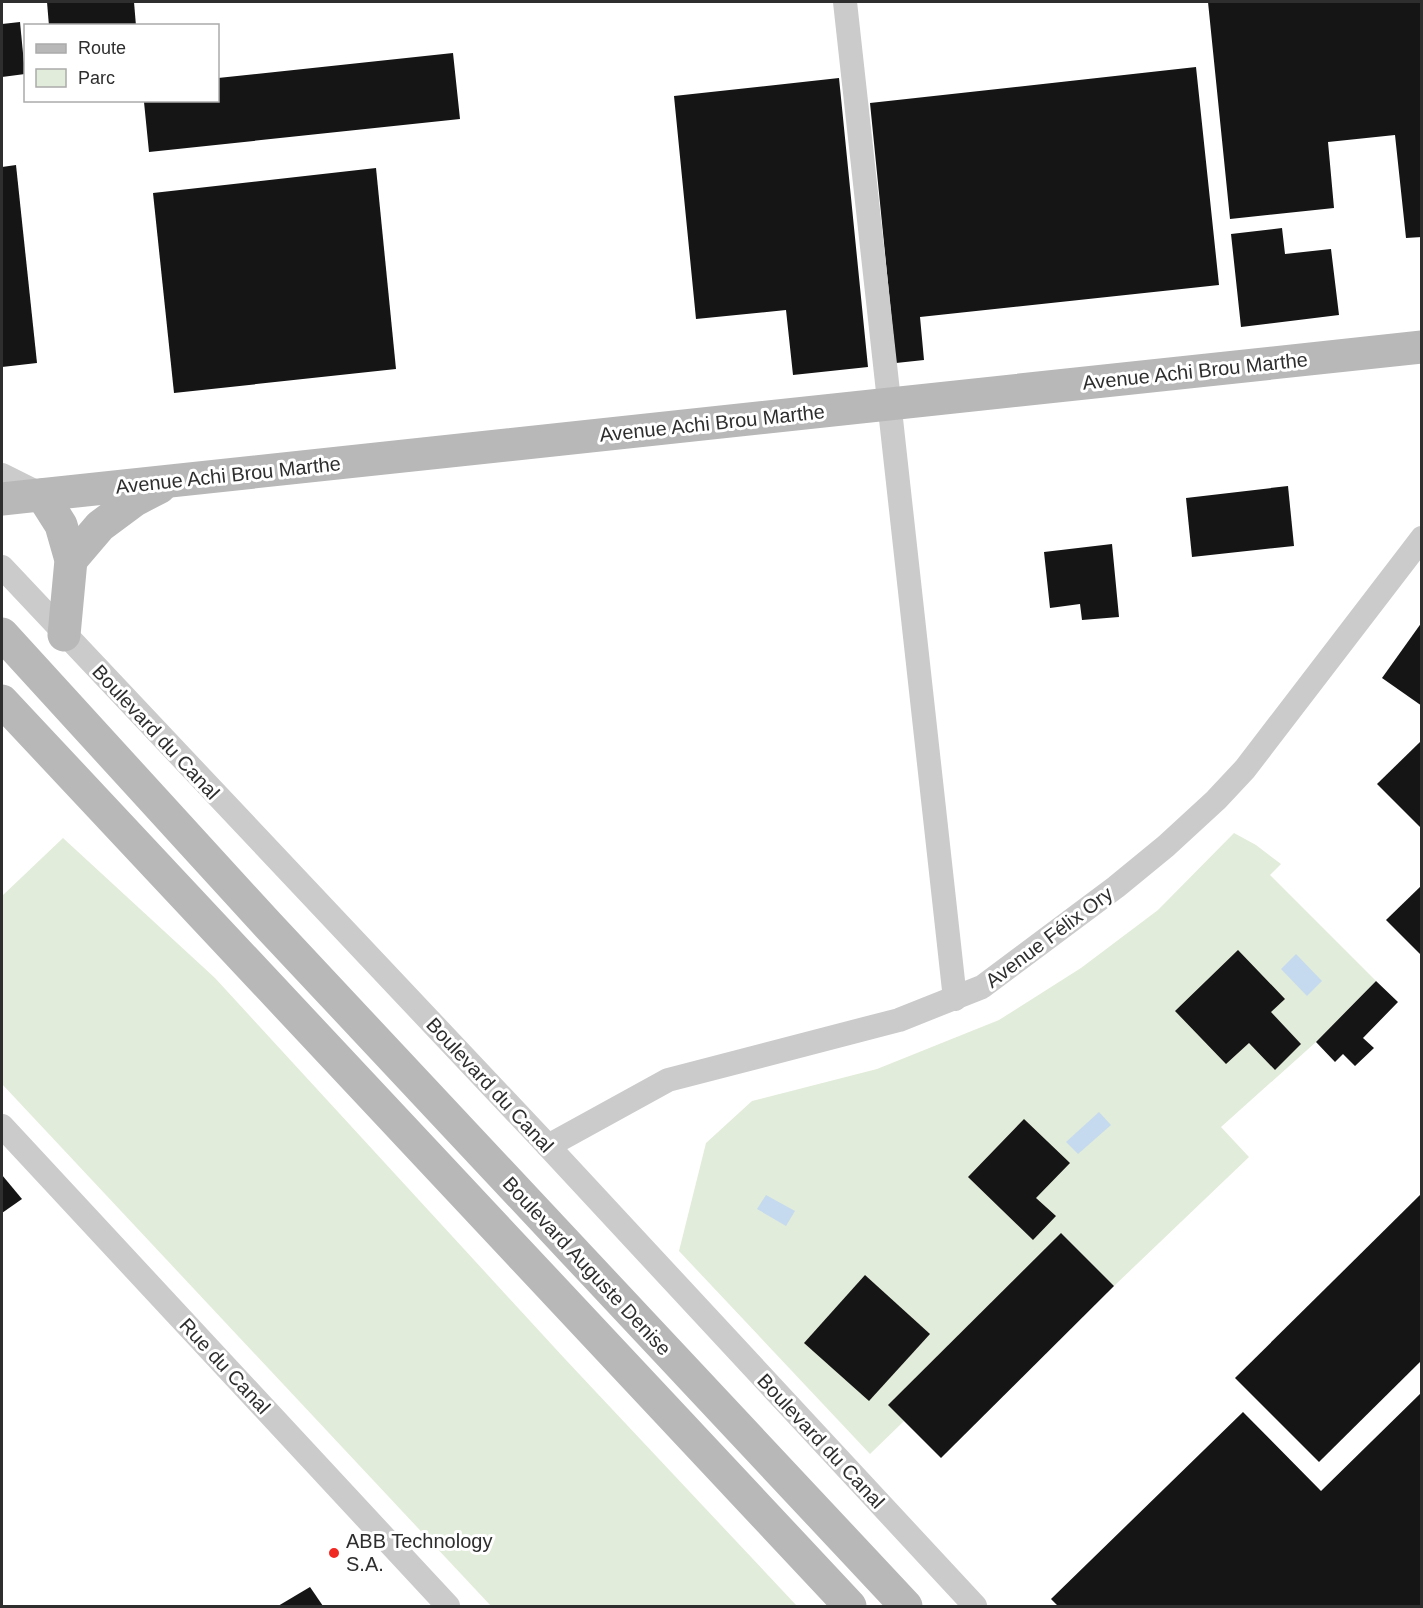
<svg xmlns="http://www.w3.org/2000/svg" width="1423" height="1608" font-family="Arial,sans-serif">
	<rect width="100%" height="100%" fill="#fff"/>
	<g fill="#e2ecda">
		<path d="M1234 833 1256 845 1281 864 1270 875 1376 981 1316 1042 1221 1127 1249 1157 1114 1286 1062 1234 889 1405 904 1421 870 1454 679 1251 706 1143 752 1101 877 1069 999 1020 1081 968 1158 910Z"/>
		<path d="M63 838 215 978 565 1359 797 1606H491L2 1084V896Z"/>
	</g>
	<g fill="#c5daee">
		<path d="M1296 954 1322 981 1307 996 1281 969Z"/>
		<path d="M1099 1112 1111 1125 1078 1154 1066 1142Z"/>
		<path d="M766 1195 795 1211 786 1226 757 1209Z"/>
	</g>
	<g fill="#151515">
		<path d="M47 2H134L136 26H49Z"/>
		<path d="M1208 2H1422V237L1406 238 1395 135 1328 142 1334 208 1230 219Z"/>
		<path d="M20 22 25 74 2 77V24Z"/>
		<path d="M453 53 460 119 149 152 144 102 218 100V78Z"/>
		<path d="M1196 67 1219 285 920 317 924 360 896 363 870 103Z"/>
		<path d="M839 78 868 367 793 375 786 310 696 319 674 96Z"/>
		<path d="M16 165 37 363 2 367V167Z"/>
		<path d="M376 168 396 369 174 393 153 193Z"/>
		<path d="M1282 228 1285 254 1331 249 1339 315 1241 327 1231 234Z"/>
		<path d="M1288 486 1294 546 1192 557 1186 498Z"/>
		<path d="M1112 544 1119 617 1082 620 1080 604 1050 608 1044 552Z"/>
		<path d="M1422 622V706L1382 678Z"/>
		<path d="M1420 742 1422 744V829L1377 784Z"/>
		<path d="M1422 885V956L1386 920Z"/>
		<path d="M1238 950 1285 999 1271 1012 1301 1044 1275 1070 1249 1043 1226 1064 1175 1011Z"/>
		<path d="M1376 981 1398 1002 1363 1038 1374 1048 1355 1066 1343 1054 1335 1062 1316 1042Z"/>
		<path d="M1024 1119 1070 1163 1036 1198 1056 1216 1033 1240 968 1177Z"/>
		<path d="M2 1175 22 1199 2 1213Z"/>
		<path d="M1422 1193V1360L1319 1462 1235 1378Z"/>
		<path d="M1061 1233 1114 1286 941 1458 888 1405Z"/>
		<path d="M865 1275 930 1334 869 1401 804 1343Z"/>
		<path d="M1422 1392V1606H1058L1051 1599 1243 1412 1321 1491Z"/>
		<path d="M310 1587 323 1606H278Z"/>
	</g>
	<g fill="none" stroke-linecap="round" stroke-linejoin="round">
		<g stroke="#cbcbcb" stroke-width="24">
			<path d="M845 2 955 999"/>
			<path d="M2 475 42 495"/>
			<path d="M2 567 548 1146 975 1606"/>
			<path d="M2 1126 448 1606"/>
			<path d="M548 1146 668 1080 899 1020 982 987 1116 887 1166 846 1216 800 1245 769 1422 538"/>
		</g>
		<g stroke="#b8b8b8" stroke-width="33">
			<path d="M42 495 61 525 71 560 64 635"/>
			<path d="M2 499 1422 347"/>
			<path d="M71 560 100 526 135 500 160 487"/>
			<path d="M2 634 268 925 906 1606"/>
			<path d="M2 701 850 1606"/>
		</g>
	</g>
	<circle fill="#f12923" stroke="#fff" stroke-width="2" cx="334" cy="1553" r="6"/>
	<g text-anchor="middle" stroke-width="6" stroke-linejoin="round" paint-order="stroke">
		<g font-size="20" fill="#2e2e2e" stroke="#fff">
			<text transform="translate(1195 371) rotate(-6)" y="7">Avenue Achi Brou Marthe</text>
			<text transform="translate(712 423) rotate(-6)" y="7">Avenue Achi Brou Marthe</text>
			<text transform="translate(228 475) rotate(-6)" y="7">Avenue Achi Brou Marthe</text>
			<text transform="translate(156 732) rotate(47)" y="7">Boulevard du Canal</text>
			<text transform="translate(1049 937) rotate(-37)" y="7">Avenue Félix Ory</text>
			<text transform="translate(490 1085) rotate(47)" y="7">Boulevard du Canal</text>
			<text transform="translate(587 1266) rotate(47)" y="7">Boulevard Auguste Denise</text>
			<text transform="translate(225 1366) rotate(47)" y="7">Rue du Canal</text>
			<text transform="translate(821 1441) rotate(47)" y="7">Boulevard du Canal</text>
		</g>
		<g font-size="20" fill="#2e2e2e" stroke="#fff" text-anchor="start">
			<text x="346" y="1548">ABB Technology<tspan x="346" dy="23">S.A.</tspan></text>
		</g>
	</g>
	<rect width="1423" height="1608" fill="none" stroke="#2e2e2e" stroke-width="6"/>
	<rect x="24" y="24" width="195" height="78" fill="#ffffff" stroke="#ababab" stroke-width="1.5"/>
	<rect x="36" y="44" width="30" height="9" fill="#b8b8b8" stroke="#ababab" stroke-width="1.5"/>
	<text x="78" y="54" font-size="18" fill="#2e2e2e">Route</text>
	<rect x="36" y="69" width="30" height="18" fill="#e2ecda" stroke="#ababab" stroke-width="1.5"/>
	<text x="78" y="84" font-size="18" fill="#2e2e2e">Parc</text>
</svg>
